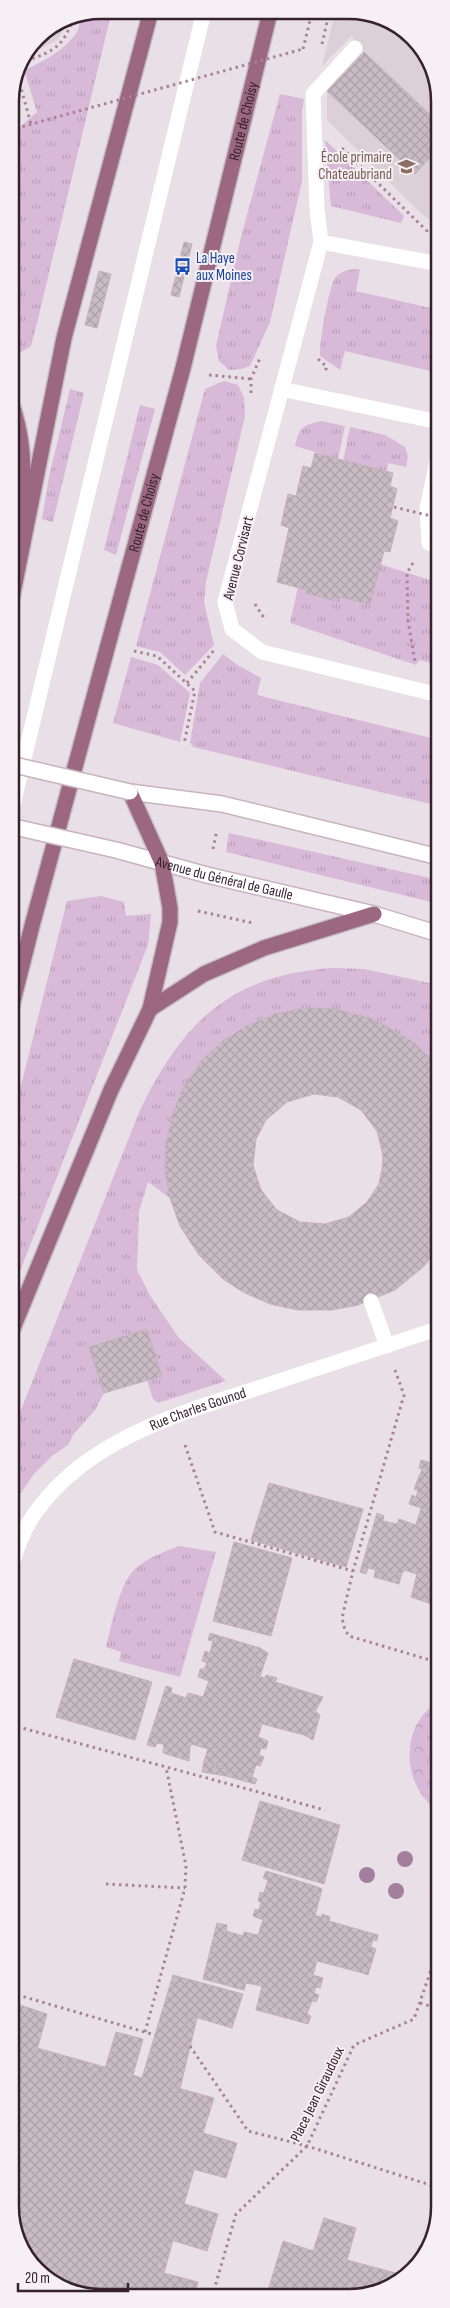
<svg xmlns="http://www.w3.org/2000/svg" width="450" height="2308" font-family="'Sofia Sans Condensed',sans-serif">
	<defs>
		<pattern id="grass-tufts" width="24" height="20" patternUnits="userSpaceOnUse" patternTransform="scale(1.25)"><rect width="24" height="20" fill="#d9b9d8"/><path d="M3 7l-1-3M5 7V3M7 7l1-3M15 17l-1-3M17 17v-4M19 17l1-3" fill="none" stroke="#bb9fba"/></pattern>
		<pattern id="forest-crowns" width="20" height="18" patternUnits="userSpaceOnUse" patternTransform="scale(1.25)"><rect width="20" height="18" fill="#d9b9d8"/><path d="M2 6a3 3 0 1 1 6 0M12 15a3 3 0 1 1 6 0" fill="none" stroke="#bb9fba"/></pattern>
		<pattern id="building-cross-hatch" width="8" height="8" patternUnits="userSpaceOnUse" patternTransform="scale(1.25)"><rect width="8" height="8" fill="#c9bbc4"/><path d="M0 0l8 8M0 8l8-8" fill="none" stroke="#ada0a9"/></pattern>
	</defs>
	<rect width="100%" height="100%" fill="#e9dfe6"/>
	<g fill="#dcd0d8">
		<path d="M335 13H372L418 41 439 90V227L420 212 327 120V91L364 51 351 36 322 66Z"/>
		<path d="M69 16 58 40 29 54 37 37Z"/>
	</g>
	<g fill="url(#grass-tufts)">
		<path d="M101 10H112L38 319 31 346 18 354 10 344V204L13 190 10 136 37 112 24 70C41 63 69 48 78 30 80 26 79 19 80 14Z"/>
		<path d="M280 94 304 99 302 110V181L270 322 250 366 242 369 229 370 219 361 216 346 241 237Z"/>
		<path d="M325 140 404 216 401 223 331 206Z"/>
		<path d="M360 269 356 291 439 310V373L345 351 340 370 320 356C319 344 329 286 335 278 342 270 350 269 360 269Z"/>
		<path d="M224 381 238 385 244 397 245 416 206 582 204 602 214 645 185 675 160 652 136 646 205 389Z"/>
		<path d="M70 389 84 393 53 522 42 519 49 477Z"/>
		<path d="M140 405 155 409 116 555 104 550Z"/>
		<path d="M321 421 345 426 338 459 295 446C300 426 302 426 321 421Z"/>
		<path d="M350 427 385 435 405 447 408 456 406 467 388 463 387 471 343 461Z"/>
		<path d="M380 564 439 583V636L437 645 439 646V665L419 660 416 665 290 623 298 587 307 590 306 593 338 602 340 597 370 604Z"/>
		<path d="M223 654 236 664 261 678 257 695 439 740V806L193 747 190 743 200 683Z"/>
		<path d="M131 657 158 665 190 693 180 742 113 723Z"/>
		<path d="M229 833 439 880V904L226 852Z"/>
		<path d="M101 896 124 902 126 916 151 914 148 945 11 1294 10 1130 67 901Z"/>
		<path d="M334 968 364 969 439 985 440 1066 434 1065C324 942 137 1036 170 1198L148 1182 139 1211 137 1270 151 1297 179 1338 226 1381 158 1403 153 1399 147 1380 162 1375 147 1329 90 1346 104 1393 95 1410 73 1435 68 1445 52 1456 34 1474 11 1507V1435L140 1110C183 1021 232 974 334 968Z"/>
		<path d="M179 1546 216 1552 180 1677 119 1661 121 1652 106 1647C111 1627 119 1585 134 1570 146 1558 164 1552 179 1546Z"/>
	</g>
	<path fill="url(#forest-crowns)" d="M440 1701V1812C401 1789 398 1723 440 1701Z"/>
	<g fill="url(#building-cross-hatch)" stroke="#c2b2bc" fill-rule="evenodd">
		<path d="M364 52 439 123V148L415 174 327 91Z"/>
		<path d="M10 161 13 190 10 204Z"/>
		<path d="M184 242 192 244 179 297 171 295Z"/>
		<path d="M99 271 111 274 97 328 85 325Z"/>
		<path d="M315 453 393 473 390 486 397 489 390 518 398 521 390 552 384 551 370 604 340 597 339 602 306 593 307 590 277 582 289 528 281 525 288 494 296 496 303 466 311 468Z"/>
		<path d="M306 1008 335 1009 373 1019 410 1040 422 1051 440 1072V1248L422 1268 395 1290 358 1305 332 1310H298L270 1304 243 1292 223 1279 199 1255 180 1226 170 1198 165 1170 166 1143 173 1113 184 1086 202 1060 224 1040 246 1026 275 1014ZM314 1094 338 1097 361 1110 377 1131 383 1155 382 1169 379 1184 367 1202 349 1217 325 1224 300 1222 277 1210 261 1190 253 1165 256 1139 266 1120 287 1102Z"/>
		<path d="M147 1329 162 1376 104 1393 89 1347Z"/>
		<path d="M421 1460 440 1465V1607L437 1606 439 1597 413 1590 417 1574 404 1570 401 1576 368 1568 366 1574 360 1572 377 1513 384 1516 383 1521 397 1524 399 1519 416 1525 421 1508 409 1504 412 1495 416 1497 418 1491 414 1489 422 1469 419 1468Z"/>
		<path d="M269 1483 363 1509 346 1567 251 1540Z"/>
		<path d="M234 1542 292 1558 271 1636 213 1621Z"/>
		<path d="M376 1569 401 1576 399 1584 374 1577Z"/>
		<path d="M413 1590 439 1597 437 1606 411 1597Z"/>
		<path d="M210 1633 260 1648 252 1674 265 1678 266 1675 277 1678 275 1682 323 1697 316 1710 313 1709 304 1735 262 1724 258 1737 268 1741 266 1749 261 1748 259 1755 264 1757 260 1766 256 1765 252 1777 257 1779 255 1784 226 1776 227 1769 204 1761 208 1749 191 1744 190 1748 164 1741 163 1744 157 1743 155 1747 147 1745 166 1686 172 1688 171 1693 186 1698 188 1693 203 1697 209 1681 198 1677 200 1669H204L207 1663 202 1661 205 1651 210 1653 213 1641 208 1640Z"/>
		<path d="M260 1648 268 1653 260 1676 252 1674Z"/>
		<path d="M74 1659 152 1682 135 1740 56 1717Z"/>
		<path d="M313 1709 320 1715 313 1740 304 1735Z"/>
		<path d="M164 1741 190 1748 189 1761 163 1753Z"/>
		<path d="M204 1761 227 1769 226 1776 202 1772Z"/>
		<path d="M260 1801 340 1825 324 1884 242 1860Z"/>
		<path d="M266 1871 315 1886 307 1913 321 1917 322 1914 330 1917 329 1921 378 1935 377 1941 373 1940 371 1946 367 1945 359 1972 317 1961 313 1975 323 1978 320 1988 316 1987 314 1993 319 1995 316 2002 312 2001 307 2014 311 2016 308 2024 279 2016 281 2008 258 2002 262 1986 246 1983 244 1990 203 1979 217 1923 227 1925 226 1931 243 1936 244 1932 258 1935 263 1920 253 1916 255 1909 259 1910 261 1902 258 1901 260 1892 264 1893 268 1880 263 1878Z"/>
		<path d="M315 1886 322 1889 315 1916 307 1913Z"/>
		<path d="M367 1945 376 1949 368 1975 359 1972Z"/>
		<path d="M173 1975 243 1994 232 2028 188 2015 170 2086 214 2098 203 2133 237 2143 226 2178 185 2167 175 2201 218 2214 207 2251 165 2238 156 2271 198 2282 194 2297 83 2296 33 2267 11 2218V2002L47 2014 35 2057 103 2075 116 2032 143 2039 133 2075 142 2078Z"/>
		<path d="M258 2002 281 2008 279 2016 256 2010Z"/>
		<path d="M188 2015 197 2018 180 2089 170 2086Z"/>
		<path d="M37 2048 105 2067 103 2075 35 2057Z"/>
		<path d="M185 2167 194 2170 184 2204 175 2201Z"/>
		<path d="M324 2218 356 2228 347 2260 403 2275 360 2297H266L283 2241 313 2251Z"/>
		<path d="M165 2238 173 2240 164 2273 156 2271Z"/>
		<path d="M419 2246 425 2247 417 2267 411 2270Z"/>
	</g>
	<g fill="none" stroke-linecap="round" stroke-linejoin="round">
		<defs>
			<g id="secondary">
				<path d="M130 792 222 804 439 857"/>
				<path id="s2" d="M116 850 207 875 374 914 439 934"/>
			</g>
			<g id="primary">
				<path d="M10 400C26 440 23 476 22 518"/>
				<path d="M10 608 64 338 151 11"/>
				<path d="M150 1009 204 974 264 948 374 914"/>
				<path id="s3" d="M10 1013 33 922 183 368 270 12"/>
				<path d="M11 1333 111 1090 150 1009 170 922V908L162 863 130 792"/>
			</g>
		</defs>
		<use href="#secondary" stroke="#c8b3bf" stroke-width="18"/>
		<use href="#primary" stroke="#c3bcc0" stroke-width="18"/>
		<g stroke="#aa8298" stroke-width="3" stroke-dasharray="2.5 4" stroke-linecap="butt">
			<path d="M322 44 329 13"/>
			<path d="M303 49 312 12"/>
			<path d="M26 61C57 50 63 46 75 15"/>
			<path d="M18 77 31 124"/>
			<path d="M342 148 427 231 426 234"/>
			<path d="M318 359 327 367 325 371"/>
			<path d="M209 375 251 379"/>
			<path d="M251 393V379L260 358"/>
			<path d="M413 563 407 573 408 621 415 662"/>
			<path d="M255 604 264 618"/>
			<path d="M134 651 157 656 195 691 184 744"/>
			<path d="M187 683 215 649"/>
			<path d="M213 849 217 830"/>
			<path d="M198 911 253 923"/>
			<path d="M395 1370 404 1395 353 1571 342 1618 345 1630 349 1636 440 1663"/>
			<path d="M185 1445 215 1532 353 1571"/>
			<path d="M11 1725 325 1810"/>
			<path d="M106 1884 185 1888"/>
			<path d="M11 1993 155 2035"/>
			<path d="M420 2003 440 2009"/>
			<path d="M145 2032 185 1888 186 1866 166 1767"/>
			<path d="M190 2046 248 2131 307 2146 440 2188"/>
			<path d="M212 2297 236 2214 307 2146 354 2045 414 2019 440 1944"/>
		</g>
		<g stroke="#fff" stroke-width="15">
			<path d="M321 242 317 209 313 94 355 48"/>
			<path d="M10 817 204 11"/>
			<path d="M371 1301 387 1346"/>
		</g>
		<g stroke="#fff" stroke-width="15">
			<path d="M439 264 321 242 225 602 232 629 262 652 439 695"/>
			<path d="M281 389 439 422"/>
			<path d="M439 452 427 508 429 543 439 546"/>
			<path id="s1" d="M11 1567C17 1547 25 1525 38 1509 92 1436 185 1412 267 1385 325 1366 382 1347 440 1328"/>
		</g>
		<use href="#secondary" stroke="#fff" stroke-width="15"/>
		<use href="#primary" stroke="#9b6781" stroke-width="15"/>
		<defs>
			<g id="secondary-bridge">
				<path d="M10 764 130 792"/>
				<path d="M10 826 116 850"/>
			</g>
		</defs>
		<use href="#secondary-bridge" stroke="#c8b3bf" stroke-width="18" stroke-linecap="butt"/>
		<g stroke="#aa8298" stroke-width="3" stroke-dasharray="2.5 4" stroke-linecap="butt">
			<path d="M10 130 303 49"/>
			<path d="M394 507 439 518"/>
		</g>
		<use href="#secondary-bridge" stroke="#fff" stroke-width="15"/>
	</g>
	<g fill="#a47e9d">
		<circle cx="405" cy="1859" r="8"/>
		<circle cx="367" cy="1875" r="8"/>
		<circle cx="396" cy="1891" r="8"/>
	</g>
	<defs>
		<symbol id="school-bare" viewBox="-9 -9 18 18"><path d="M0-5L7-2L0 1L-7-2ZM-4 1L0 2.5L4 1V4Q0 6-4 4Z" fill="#8d6e63" stroke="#f6eff4" stroke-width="2.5" paint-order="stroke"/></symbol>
		<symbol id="bus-bare" viewBox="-9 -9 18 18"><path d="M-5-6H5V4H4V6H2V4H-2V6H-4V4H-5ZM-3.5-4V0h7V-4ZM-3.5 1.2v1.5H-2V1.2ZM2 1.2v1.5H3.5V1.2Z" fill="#1a4fb4" stroke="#f6eff4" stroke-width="2.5" paint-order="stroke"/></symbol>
	</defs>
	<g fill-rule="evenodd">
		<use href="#school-bare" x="394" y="154" width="25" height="25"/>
		<use href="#bus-bare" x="170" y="254" width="25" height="25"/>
	</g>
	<g text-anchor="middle" stroke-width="4" stroke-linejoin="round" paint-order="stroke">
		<g font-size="15" fill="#37212c" stroke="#f6eff4">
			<text dy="5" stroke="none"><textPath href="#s3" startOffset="922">Route de Choisy</textPath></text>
			<text dy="5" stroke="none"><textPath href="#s3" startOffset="518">Route de Choisy</textPath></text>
			<text transform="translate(238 558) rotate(-76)" y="5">Avenue Corvisart</text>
			<text dy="5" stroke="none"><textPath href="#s2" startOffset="112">Avenue du Général de Gaulle</textPath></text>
			<text dy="5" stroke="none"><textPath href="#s1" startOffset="256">Rue Charles Gounod</textPath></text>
			<text transform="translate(317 2094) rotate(-64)" y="5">Place Jean Giraudoux</text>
		</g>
		<g font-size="15" fill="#785e54" stroke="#f6eff4" text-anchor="end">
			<text x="392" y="162">École primaire<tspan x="392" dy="17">Chateaubriand</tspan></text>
		</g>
		<g font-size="15" fill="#164399" stroke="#f6eff4" text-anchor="start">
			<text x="196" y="263">La Haye<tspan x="196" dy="17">aux Moines</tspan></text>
		</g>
	</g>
	<path d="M0 0H450V2308H0ZM101 19H349A82 82 0 0 1 431 101V2207A82 82 0 0 1 349 2289H101A82 82 0 0 1 19 2207V101A82 82 0 0 1 101 19Z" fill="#f6eff4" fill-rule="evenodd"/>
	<path fill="none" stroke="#37212c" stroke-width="2.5" d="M101 19H349A82 82 0 0 1 431 101V2207A82 82 0 0 1 349 2289H101A82 82 0 0 1 19 2207V101A82 82 0 0 1 101 19Z"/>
	<path d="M18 2283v8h110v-8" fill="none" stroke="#37212c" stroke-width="2.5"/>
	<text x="25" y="2283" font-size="15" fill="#37212c" stroke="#f6eff4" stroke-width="4" paint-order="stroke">20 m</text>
</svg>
